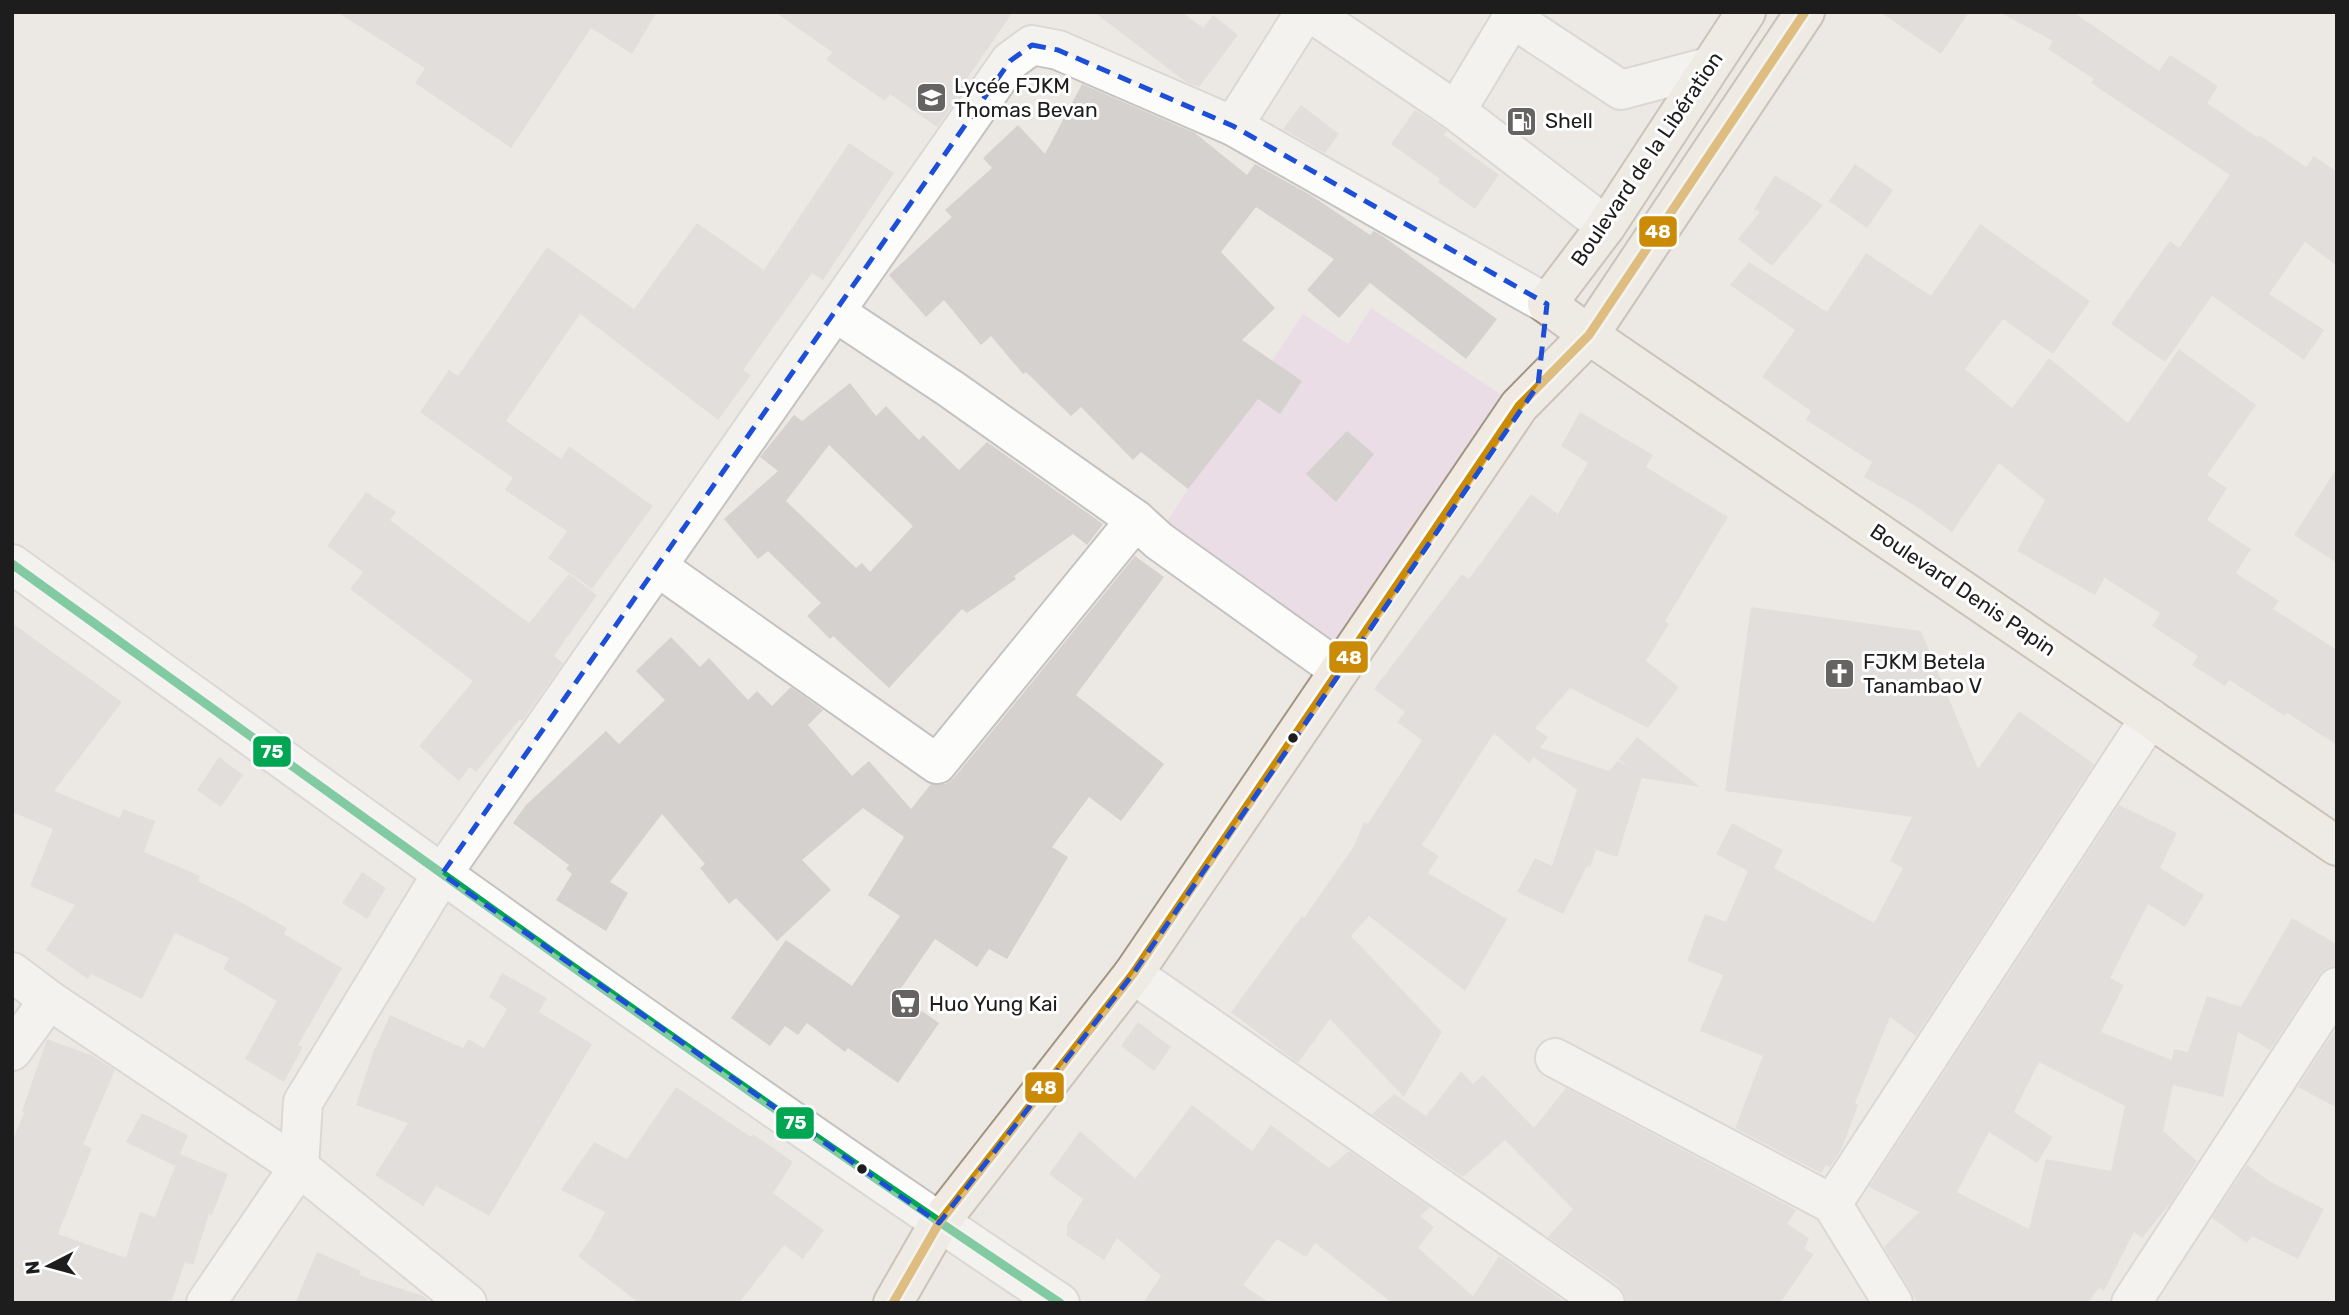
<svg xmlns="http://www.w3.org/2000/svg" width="2349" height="1315" font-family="Rubik,sans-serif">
	<rect width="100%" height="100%" fill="#ece9e5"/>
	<path fill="#eadde6" d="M1371 308 1515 404 1336 659 1160 532 1303 314 1348 344Z"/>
	<g fill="#d4d1ce" fill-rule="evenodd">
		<path d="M337 12H657L632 54 591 28 511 148 415 83 425 68Z"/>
		<path d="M775 12H1013L966 80 969 82 937 127 890 94 885 101 826 60 832 52Z"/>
		<path d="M1094 12H1182L1203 28 1213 15 1238 35 1199 87 1186 82Z"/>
		<path d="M1880 12H1969L1941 54Z"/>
		<path d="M1999 12H2073L2159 71 2170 55 2218 86 2207 103 2257 137 2259 135 2306 167 2314 156 2337 172V266L2305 242 2269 294 2324 330 2304 360 2212 296 2165 362 2111 324 2170 241 2179 248 2230 175 2091 83 2094 79 2048 49 2053 41Z"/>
		<path d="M1082 84 1195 133 1247 175 1255 164 1312 196 1370 235 1374 231 1384 237 1497 319 1466 359 1370 283 1339 318 1307 290 1334 259 1256 207 1221 252 1275 308 1242 340 1302 381 1280 414 1258 399 1188 489 1141 452 1133 460 1081 407 1071 416 1026 372 1023 374 991 336 981 345 944 300 926 317 889 275 952 217 945 210 992 168 983 158 1018 125 1045 154Z"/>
		<path d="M1301 105 1339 134 1325 153 1283 129Z"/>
		<path d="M1415 110 1447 131 1444 135 1499 175 1475 209 1438 182 1440 179 1391 144Z"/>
		<path d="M849 143 894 173 823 280 812 273 743 370 751 375 718 420 580 314 506 421 561 459 569 446 653 506 592 589 548 558 567 531 505 490 513 478 420 412 449 370 458 376 547 247 634 309 697 223 764 270Z"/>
		<path d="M1855 164 1893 190 1867 228 1829 201Z"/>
		<path d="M1775 175 1823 205 1772 266 1738 239 1760 212 1754 209Z"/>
		<path d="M1980 224 2090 301 2053 354 2003 319 1965 369 2012 408 2049 358 2128 423 2179 349 2256 405 2207 475 2227 488 2207 520 2251 549 2236 573 2279 601 2273 609 2337 650V745L2287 713 2285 716 2229 680 2225 686 2192 665 2198 656 2152 626 2160 613 2105 578 2095 595 2017 551 2045 500 1999 463 1952 532 1914 505 1864 477 1872 462 1806 420 1811 411 1762 377 1795 330 1730 285 1749 262 1827 312 1866 253 1931 296Z"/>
		<path d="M850 383 876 416 886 406 919 440 923 435 959 470 987 442 1103 524 1087 545 1073 534 1014 576 1016 579 967 613 962 609 889 688 833 636 830 639 807 616 821 603 768 551 758 559 724 519 778 471 760 457 794 415 802 421ZM829 445 913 526 870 572 862 563 856 568 786 501Z"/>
		<path d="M1580 412 1653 455 1646 467 1728 517 1665 621 1669 624 1646 661 1679 687 1648 728 1570 688 1535 728 1548 737 1540 748 1609 771 1618 761 1627 766 1619 759 1637 737 1700 787 1642 778 1617 857 1596 850 1590 867 1587 866 1563 914 1517 892 1535 858 1552 866 1577 790 1534 757 1529 763 1494 733 1422 845 1439 856 1428 873 1507 919 1465 991 1369 916 1351 936 1442 1032 1404 1097 1330 1019 1298 1063 1231 1012 1302 916 1304 918 1354 846 1364 822 1368 824 1422 740 1397 722 1405 712 1374 689 1462 574 1469 579 1531 494 1558 514 1588 463 1561 446Z"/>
		<path d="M1347 431 1374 454 1336 502 1306 474Z"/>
		<path d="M2337 468V563L2294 535Z"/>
		<path d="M366 492 396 512 390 520 529 623 569 574 597 595 554 656 563 663 522 721 520 719 476 772 470 767 459 781 419 746 473 681 350 589 363 572 327 546Z"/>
		<path d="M1135 556 1164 577 1076 695 1164 764 1121 821 1089 797 1052 847 1068 857 1007 959 989 949 977 967 935 939 897 994 939 1023 898 1083 848 1048 845 1052 807 1023 798 1035 785 1026 770 1046 731 1018 786 940 852 986 900 916 868 895 904 837 863 808 802 860 831 890 777 941 736 898 729 904 700 868 705 864 662 814 610 882 628 893 606 931 556 900 572 874 566 869 569 865 513 823 526 805 606 731 619 744 665 700 636 671 671 637 700 667 709 658 748 700 757 691 772 706 791 687 823 710 808 725 852 776 869 761 911 809 931 784H945L954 778Z"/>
		<path d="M1751 607 1921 631 1978 769 2019 711 2094 764 1916 1036 1890 1017 1855 1103 1858 1105 1841 1150 1830 1167 1826 1165 1821 1173 1735 1128 1763 1056 1700 1031 1723 975 1687 961 1705 914 1726 922 1748 871 1716 854 1732 823 1783 850 1774 868 1874 923 1903 868 1890 861 1912 817 1725 791Z"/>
		<path d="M12 623 122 702 54 791 120 818 123 809 155 821 144 852 200 876 198 881 237 900 287 928 284 934 342 968 298 1045 303 1047 284 1082 245 1059 277 1001 223 969 229 958 175 933 142 999 91 974 88 979 46 950 75 905 30 886 53 829 12 812Z"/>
		<path d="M219 757 243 775 221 807 197 790Z"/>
		<path d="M2119 805 2177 833 2160 868 2204 895 2185 927 2148 904 2110 978 2124 985 2101 1032 2172 1060 2174 1049 2188 1052 2207 996 2241 1007 2292 918 2337 944V965L2327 968 2319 975 2270 1050 2238 1032 2223 1097 2173 1085 2163 1131 2197 1161 2172 1201 2142 1238 2134 1232 2104 1291 2099 1288 2088 1303H1918L1884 1247 1919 1212 1869 1187ZM2039 1062 2125 1106 2111 1171 2046 1159 2029 1229 1957 1192 1989 1132 2037 1163 2053 1137 2014 1112Z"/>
		<path d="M362 872 386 888 367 919 342 903Z"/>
		<path d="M502 973 547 998 539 1012 592 1044 489 1216 436 1186 423 1206 375 1175 408 1123 356 1105 373 1053 390 1015 463 1048 468 1039 484 1048 507 1009 489 997Z"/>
		<path d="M1138 1022 1171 1047 1154 1071 1121 1046Z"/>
		<path d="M2337 1027V1108L2298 1087Z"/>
		<path d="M47 1039 91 1055 115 1070 83 1144 92 1148 58 1234 126 1258 140 1212 155 1217 180 1154 228 1174 212 1215 209 1214 193 1265 185 1262 171 1303H12V1142L24 1113 22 1111Z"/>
		<path d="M1461 1071 1473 1084 1483 1075 1534 1128 1566 1088 1796 1210 1787 1224 1809 1238 1804 1249 1814 1254 1780 1303H1627L1624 1293 1618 1285 1548 1237 1573 1209 1505 1140 1463 1177 1372 1114 1394 1094 1426 1116Z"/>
		<path d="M676 1087 751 1137 753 1134 793 1162 773 1193 824 1230 803 1259 784 1245 739 1303H639L578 1256 590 1240 605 1212 561 1190 594 1142 627 1159Z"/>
		<path d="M1192 1105 1252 1151 1271 1125 1329 1168 1349 1151 1430 1207 1420 1216 1434 1227 1418 1248 1473 1296 1499 1256 1566 1303H1392L1315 1243 1306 1257 1277 1239 1243 1285 1270 1303H1143L1161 1276 1117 1238 1104 1260 1067 1236V1225L1083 1199 1049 1174 1080 1131 1135 1179Z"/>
		<path d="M142 1113 188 1135 175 1166 126 1142Z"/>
		<path d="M2247 1165 2269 1181 2324 1209 2298 1259 2252 1236 2247 1243 2212 1218Z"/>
		<path d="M317 1252 361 1271 359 1275 423 1296 427 1299 426 1303H295Z"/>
	</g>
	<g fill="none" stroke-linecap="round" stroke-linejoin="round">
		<defs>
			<g id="minor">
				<path d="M1310 12 1456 111 1606 226"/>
				<path d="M1456 111 1512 18 1621 90 1708 67"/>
				<path d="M1233 126 1305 12"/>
				<path d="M835 312 951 389 1136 520 1159 541 1339 670"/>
				<path d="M12 564C359 814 704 1066 1060 1303"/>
				<path d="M658 567 937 764 1136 520"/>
				<path d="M12 972 49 1000 299 1167 467 1303"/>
				<path d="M1133 974 1605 1303"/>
				<path d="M12 1051 49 1000"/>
				<path d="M1555 1058 1832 1204 1893 1303"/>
				<path d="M1832 1204 2150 718"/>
				<path d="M206 1303 299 1167 303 1102 442 874 1010 61 1032 45 1058 50 1233 126 1547 304"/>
				<path d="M2131 1303 2337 987"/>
			</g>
			<g id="major">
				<path d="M1547 304 1589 335 2337 846"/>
				<path d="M1547 304 1606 226 1746 12"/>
				<path d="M893 1303 939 1223 1133 974 1519 406 1589 335 1805 12"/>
			</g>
		</defs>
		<use href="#minor" stroke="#c4c3c1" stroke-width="42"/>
		<use href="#major" stroke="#a29482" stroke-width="42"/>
		<use href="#minor" stroke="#fcfcfb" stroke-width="38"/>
		<use href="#major" stroke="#f0eae3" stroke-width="38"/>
		<defs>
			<path id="bus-1" d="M12 564C359 814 704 1066 1060 1303"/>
			<path id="bus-2" d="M893 1303 939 1223 1133 974 1519 406 1589 335 1805 12"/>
		</defs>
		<use href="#bus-1" stroke="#fff" stroke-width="14"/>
		<use href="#bus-2" stroke="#fff" stroke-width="14"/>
		<use href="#bus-1" stroke="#00a651" stroke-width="9"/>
		<use href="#bus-2" stroke="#cb8b06" stroke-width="9"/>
	</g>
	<path d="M0 0H2349V1315H0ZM1032 45 1058 50 1233 126 1547 304 1538 385 1133 974 939 1223 442 874 1010 61Z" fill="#ece9e5" fill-opacity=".55" fill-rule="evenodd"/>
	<path fill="none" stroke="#1d4ed8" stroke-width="5" stroke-dasharray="14 9" stroke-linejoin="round" d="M1032 45 1058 50 1233 126 1547 304 1538 385 1133 974 939 1223 442 874 1010 61Z"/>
	<defs>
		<symbol id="school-square" viewBox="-11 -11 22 22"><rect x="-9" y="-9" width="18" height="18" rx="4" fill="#656463" stroke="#fff"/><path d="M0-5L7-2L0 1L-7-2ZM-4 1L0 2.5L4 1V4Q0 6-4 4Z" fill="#fff"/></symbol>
		<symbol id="fuel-square" viewBox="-11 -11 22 22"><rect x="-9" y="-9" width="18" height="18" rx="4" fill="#656463" stroke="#fff"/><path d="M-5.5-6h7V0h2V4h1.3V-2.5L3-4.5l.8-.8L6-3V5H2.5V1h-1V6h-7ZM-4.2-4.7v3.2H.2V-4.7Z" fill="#fff"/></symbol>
		<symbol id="church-square" viewBox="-11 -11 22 22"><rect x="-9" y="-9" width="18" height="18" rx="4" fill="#656463" stroke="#fff"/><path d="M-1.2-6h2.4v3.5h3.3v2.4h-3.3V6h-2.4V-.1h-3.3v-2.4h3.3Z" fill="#fff"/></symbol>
		<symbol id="supermarket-square" viewBox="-11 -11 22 22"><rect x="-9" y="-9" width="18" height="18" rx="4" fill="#656463" stroke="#fff"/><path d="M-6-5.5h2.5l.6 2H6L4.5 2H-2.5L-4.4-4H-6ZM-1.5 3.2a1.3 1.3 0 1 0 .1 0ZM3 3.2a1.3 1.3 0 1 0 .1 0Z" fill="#fff"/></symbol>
	</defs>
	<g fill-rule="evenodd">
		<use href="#school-square" x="914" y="80" width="35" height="35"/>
		<use href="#fuel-square" x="1504" y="104" width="35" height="35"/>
		<use href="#church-square" x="1822" y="656" width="35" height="35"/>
		<use href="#supermarket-square" x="888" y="986" width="35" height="35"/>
	</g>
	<g fill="#1d1d1d" stroke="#fff" stroke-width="2.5">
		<circle cx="1293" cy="738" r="6"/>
		<circle cx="862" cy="1169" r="6"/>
	</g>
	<g text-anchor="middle" stroke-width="6" stroke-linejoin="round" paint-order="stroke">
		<g font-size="21" fill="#1d1d1d" stroke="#fff" text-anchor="start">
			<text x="954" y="93">Lycée FJKM<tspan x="954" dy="24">Thomas Bevan</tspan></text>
			<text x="1545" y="128">Shell</text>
			<text x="1863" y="669">FJKM Betela<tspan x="1863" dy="24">Tanambao V</tspan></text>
			<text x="929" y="1011">Huo Yung Kai</text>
		</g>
		<g font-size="21" fill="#1d1d1d" stroke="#fff">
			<text transform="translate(1647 159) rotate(-56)" y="7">Boulevard de la Libération</text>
			<text transform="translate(1963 590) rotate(34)" y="7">Boulevard Denis Papin</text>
		</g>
	</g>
	<g stroke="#fff" stroke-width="2.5">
		<rect x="1638" y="215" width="40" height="33" rx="7" fill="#cb8b06"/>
		<rect x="1328" y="640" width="41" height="34" rx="7" fill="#cb8b06"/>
		<rect x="252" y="735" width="40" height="33" rx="7" fill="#00a651"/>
		<rect x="1024" y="1071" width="41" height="33" rx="7" fill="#cb8b06"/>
		<rect x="775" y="1106" width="40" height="34" rx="7" fill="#00a651"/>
	</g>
	<g font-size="19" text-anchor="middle" font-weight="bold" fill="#fff">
		<text x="1658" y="238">48</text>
		<text x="1349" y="664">48</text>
		<text x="272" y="758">75</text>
		<text x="1044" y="1094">48</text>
		<text x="795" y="1129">75</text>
	</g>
	<rect width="2349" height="1315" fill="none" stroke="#1d1d1d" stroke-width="28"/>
	<g transform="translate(49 1266) rotate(264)" stroke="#ffffff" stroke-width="5" paint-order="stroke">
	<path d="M0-5L12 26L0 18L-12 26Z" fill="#1d1d1d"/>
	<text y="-10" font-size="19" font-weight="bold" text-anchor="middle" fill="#1d1d1d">N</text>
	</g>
</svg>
